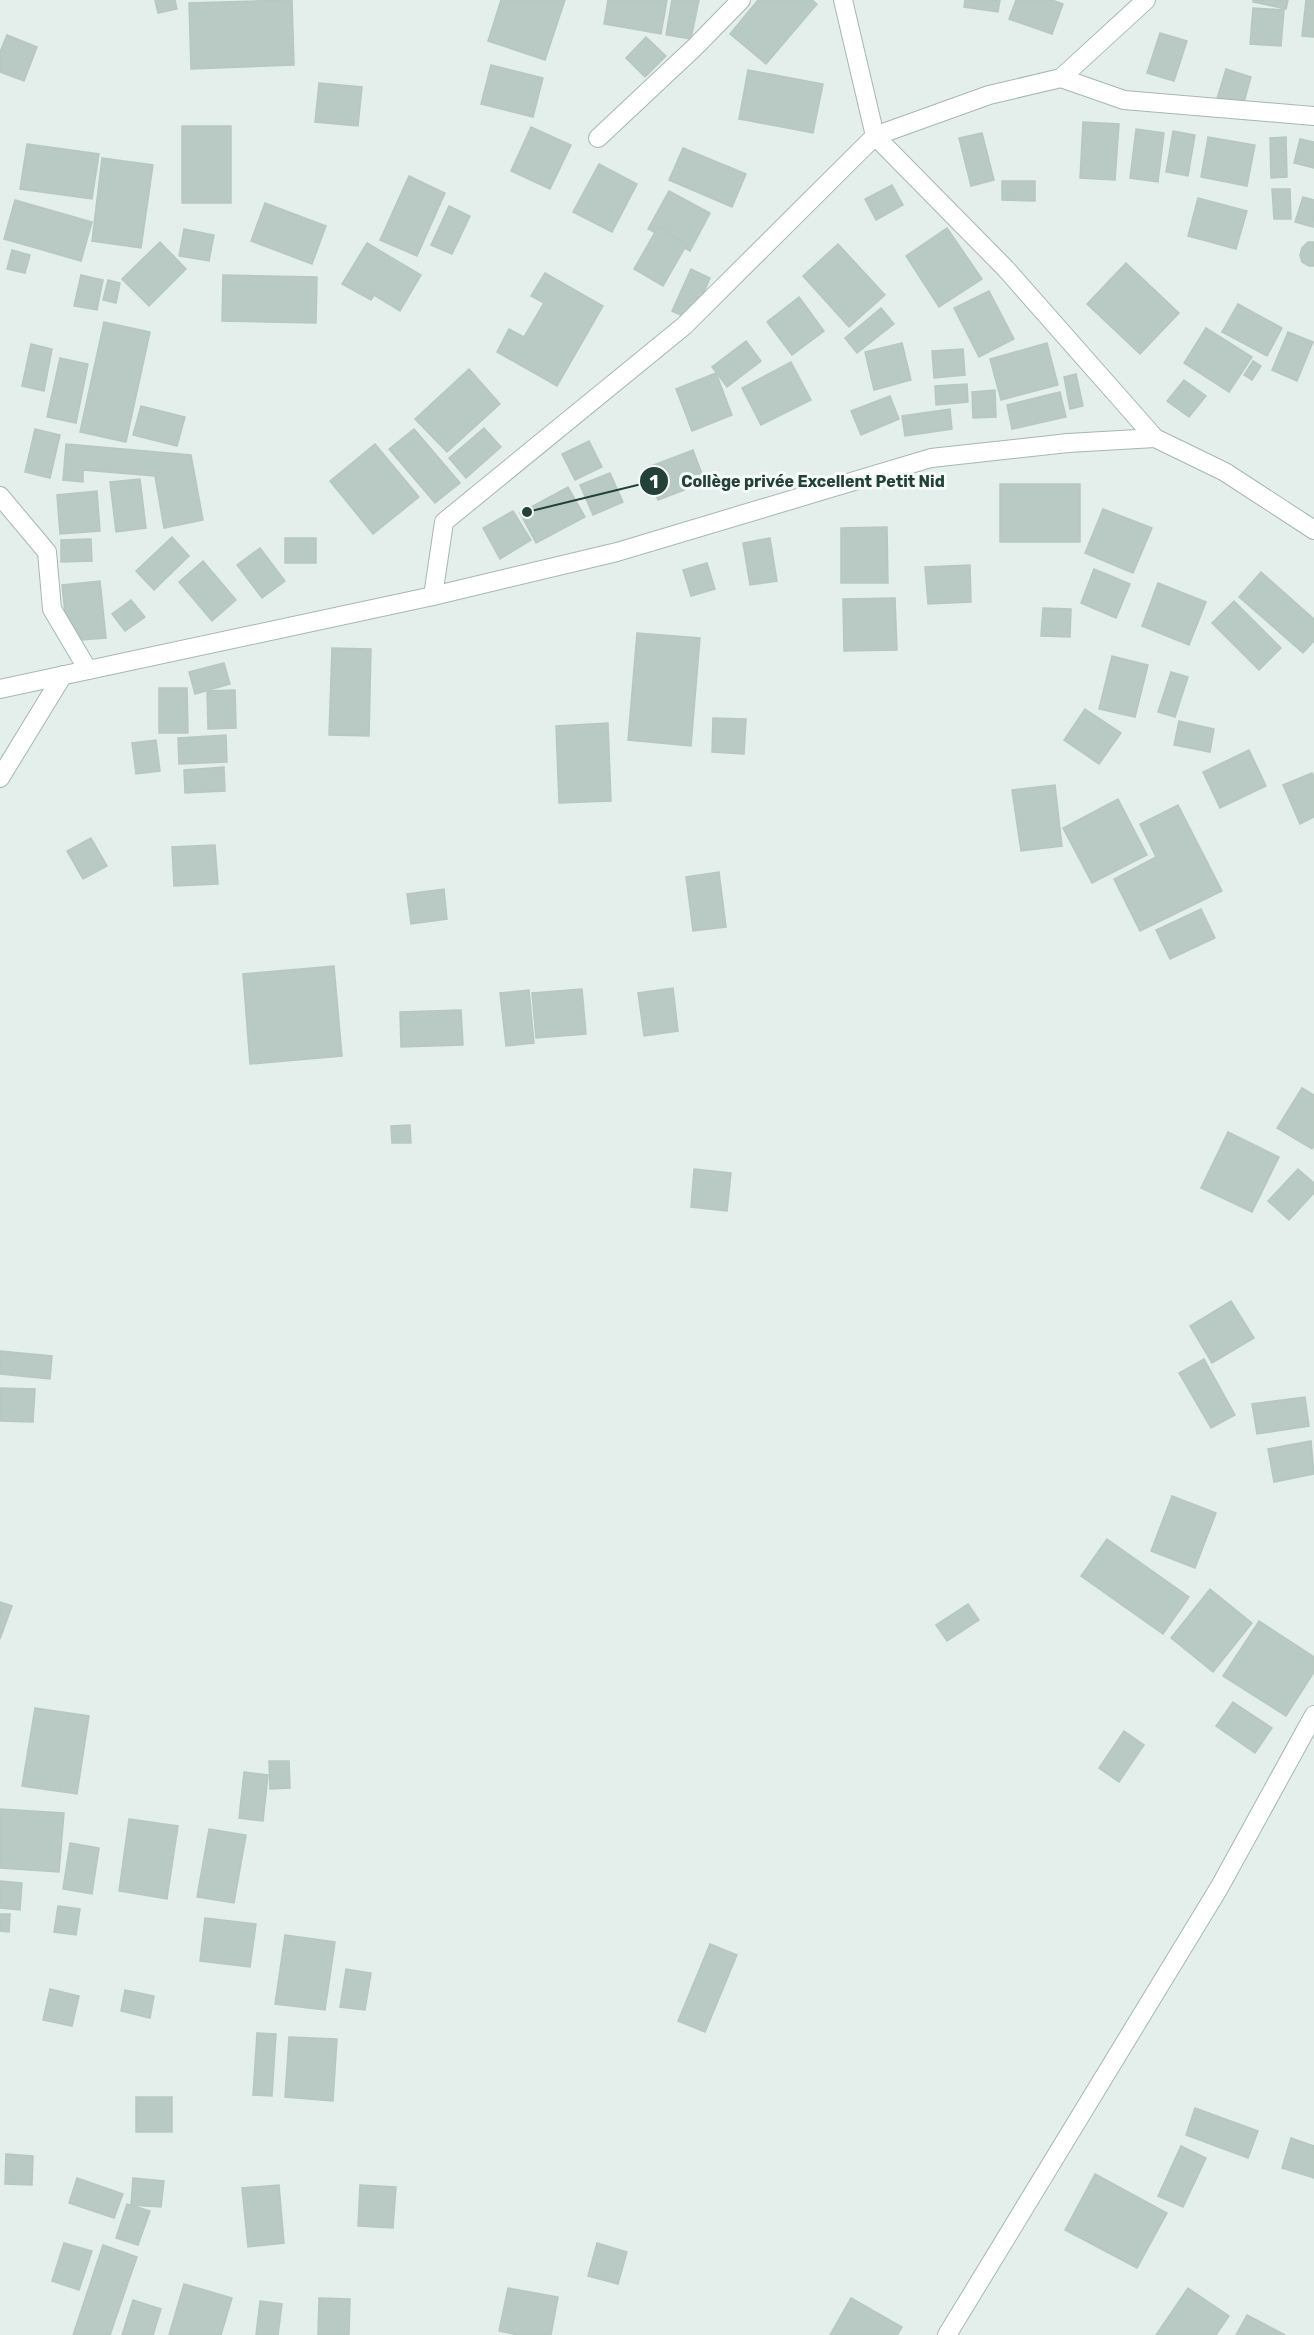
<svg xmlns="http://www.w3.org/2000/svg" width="1314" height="2335" font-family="Rubik,sans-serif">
	<rect width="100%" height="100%" fill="#e4eeea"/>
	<g fill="#b9c9c3" stroke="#b6c8c1" stroke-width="1.5">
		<path d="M155 0H175L177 9 158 13Z"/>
		<path d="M292 0 294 65 191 69 189 3Z"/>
		<path d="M501 0H565L545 60 488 41Z"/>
		<path d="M608 0H667L661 34 604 24Z"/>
		<path d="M672 0H699L691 39 666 35Z"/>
		<path d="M758 0H812L817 4 766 64 730 34Z"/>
		<path d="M965 0H1000L998 12 964 7Z"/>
		<path d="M1016 0H1052L1063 4 1052 34 1009 19Z"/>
		<path d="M1253 0H1288L1286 9 1253 2Z"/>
		<path d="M1306 0H1314V37L1302 36Z"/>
		<path d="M1253 8 1284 10 1281 46 1250 44Z"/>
		<path d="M1160 33 1187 41 1174 81 1147 73Z"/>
		<path d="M7 35 37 47 24 81 0 72V52Z"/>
		<path d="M646 37 666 56 645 77 626 58Z"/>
		<path d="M491 65 543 78 533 117 481 104Z"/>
		<path d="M1226 69 1251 77 1242 109 1216 102Z"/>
		<path d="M748 70 823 84 813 133 739 119Z"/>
		<path d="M319 83 362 87 358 126 315 122Z"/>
		<path d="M1083 122 1119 124 1115 180 1080 178Z"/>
		<rect x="182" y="126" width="49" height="77"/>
		<path d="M531 127 571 145 550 189 511 171Z"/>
		<path d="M1136 129 1164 133 1158 182 1130 178Z"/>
		<path d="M1173 131 1195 135 1188 176 1166 172Z"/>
		<path d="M982 133 994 180 971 186 959 138Z"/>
		<path d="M1208 137 1255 145 1247 186 1201 177Z"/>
		<path d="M1286 137 1287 177 1271 178 1270 138Z"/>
		<path d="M1300 139 1314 142V168L1294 163Z"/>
		<path d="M27 144 99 154 92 199 20 189Z"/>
		<path d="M683 148 746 174 732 207 669 180Z"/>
		<path d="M102 158 153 165 141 248 92 241Z"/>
		<path d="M599 164 637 184 612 232 573 212Z"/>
		<path d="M409 176 445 193 417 256 380 240Z"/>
		<path d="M1002 181H1035V201L1002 200Z"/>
		<path d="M892 185 903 205 876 220 865 199Z"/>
		<path d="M1272 189H1290L1291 219H1274Z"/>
		<path d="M669 191 710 213 690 251 648 229Z"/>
		<path d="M1303 197 1314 200 1313 227 1295 222Z"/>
		<path d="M1198 198 1247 211 1236 249 1188 236Z"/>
		<path d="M15 200 92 222 81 261 4 239Z"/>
		<path d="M265 203 326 226 312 264 251 241Z"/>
		<path d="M449 206 470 216 452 254 431 245Z"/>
		<path d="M658 227 687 244 663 286 634 269Z"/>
		<path d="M947 228 982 279 939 307 906 256Z"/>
		<path d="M184 229 214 235 209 261 179 256Z"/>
		<path d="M160 242 186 269 149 306 122 279Z"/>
		<path d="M1308 242H1314V266H1309L1302 262 1300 255 1302 248Z"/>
		<path d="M367 243 421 275 400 311 374 295 371 300 342 284Z"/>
		<path d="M838 244 885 295 849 327 803 276Z"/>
		<path d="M12 250 30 255 25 273 7 269Z"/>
		<path d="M1126 263 1179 313 1140 354 1087 304Z"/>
		<path d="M691 269 710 278 692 320 672 311Z"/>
		<path d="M545 273 603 306 557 386 497 352 509 329 524 337 544 303 531 296Z"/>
		<path d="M81 275 103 280 97 310 74 306Z"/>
		<path d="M223 275 317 277 316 323 222 321Z"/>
		<path d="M108 280 120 283 116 303 103 300Z"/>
		<path d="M989 291 1014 339 979 357 954 308Z"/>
		<path d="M799 297 824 331 792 355 767 322Z"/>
		<path d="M1238 304 1282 328 1267 356 1222 332Z"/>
		<path d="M881 308 894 324 857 353 845 338Z"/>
		<path d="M104 322 150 332 126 442 80 432Z"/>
		<path d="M1206 328 1252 357 1229 392 1184 363Z"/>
		<path d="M1288 332 1313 342 1297 381 1272 370Z"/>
		<path d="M746 341 761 361 727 387 712 367Z"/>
		<path d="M902 343 911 380 874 390 865 352Z"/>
		<path d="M1047 343 1058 385 1001 400 990 359Z"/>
		<path d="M31 344 52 349 44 391 22 386Z"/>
		<path d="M963 349 965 375 934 378 932 351Z"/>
		<path d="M60 358 88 364 76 423 47 417Z"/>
		<path d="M1253 361 1261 366 1252 380 1244 375Z"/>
		<path d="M791 362 811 400 761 425 742 388Z"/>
		<path d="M469 369 500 404 447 452 415 419Z"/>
		<path d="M716 373 732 415 692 431 676 389Z"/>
		<path d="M1076 374 1083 406 1070 409 1064 377Z"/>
		<path d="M1184 380 1206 396 1189 417 1167 401Z"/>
		<path d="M967 384 968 402 936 405 935 386Z"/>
		<path d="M995 390 996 417 973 418 972 392Z"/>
		<path d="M1060 392 1066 417 1012 429 1007 405Z"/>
		<path d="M890 396 899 419 861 435 851 411Z"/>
		<path d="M141 406 185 417 177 446 133 435Z"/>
		<path d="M950 409 952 429 905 436 902 416Z"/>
		<path d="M484 428 501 447 466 478 449 458Z"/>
		<path d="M35 429 60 435 50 478 25 472Z"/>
		<path d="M414 429 460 483 435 503 389 449Z"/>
		<path d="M589 441 602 467 575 480 562 454Z"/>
		<path d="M66 444 191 455 203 520 164 528 155 476 83 470V482L63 480Z"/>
		<path d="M375 444 419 497 373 534 330 481Z"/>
		<path d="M693 450 705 482 658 500 646 468Z"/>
		<path d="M610 473 623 502 593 515 580 485Z"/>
		<path d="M140 479 146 528 116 532 110 482Z"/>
		<rect x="1000" y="484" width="80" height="58"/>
		<path d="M568 487 585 517 536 543 520 513Z"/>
		<path d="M97 491 100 531 60 534 57 495Z"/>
		<path d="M1103 509 1152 528 1133 573 1085 553Z"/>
		<path d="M513 511 531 540 500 559 483 528Z"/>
		<path d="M887 527 888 583H841V528Z"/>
		<path d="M172 537 189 556 154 590 136 571Z"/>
		<rect x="285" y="538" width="31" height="25"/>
		<path d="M770 538 777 581 750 585 743 543Z"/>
		<path d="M91 539 92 561 61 562V540Z"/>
		<path d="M260 548 285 581 262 598 237 565Z"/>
		<path d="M203 561 236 600 212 621 179 582Z"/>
		<path d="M707 563 715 589 691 596 683 570Z"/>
		<path d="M970 565 971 602 928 604 925 567Z"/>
		<path d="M1094 569 1130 584 1116 618 1081 603Z"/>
		<path d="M1261 572 1314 619V641L1303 653 1239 597Z"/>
		<path d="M100 581 106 638 68 641 62 585Z"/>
		<path d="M1158 583 1206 602 1189 645 1142 626Z"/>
		<path d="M895 598 897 650 844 651 843 599Z"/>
		<path d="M131 600 145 617 125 631 112 614Z"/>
		<path d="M1234 601 1281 648 1259 670 1212 623Z"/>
		<path d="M1043 608 1071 609 1070 637 1041 636Z"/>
		<path d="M637 633 700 638 691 746 628 740Z"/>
		<path d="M332 648 371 649 369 736 329 735Z"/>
		<path d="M1112 656 1148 665 1135 717 1099 709Z"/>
		<path d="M224 663 230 684 195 694 189 672Z"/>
		<path d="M1171 672 1188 677 1175 717 1158 712Z"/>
		<path d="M159 688H187L188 733H159Z"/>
		<path d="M235 690 236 728 208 729 207 691Z"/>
		<path d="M1085 709 1121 733 1099 764 1064 740Z"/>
		<path d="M713 718 746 719 744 754 712 752Z"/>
		<path d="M1179 721 1214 729 1210 752 1174 745Z"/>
		<path d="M608 723 611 801 559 803 556 726Z"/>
		<path d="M226 735 227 762 179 764 178 738Z"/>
		<path d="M156 740 160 771 136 774 132 743Z"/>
		<path d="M1249 750 1266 786 1220 808 1203 772Z"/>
		<path d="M224 767 225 791 185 793 184 770Z"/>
		<path d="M1312 773 1314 777V817L1300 824 1283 785Z"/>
		<path d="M1055 785 1062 846 1021 851 1012 790Z"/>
		<path d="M1118 799 1147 855 1092 883 1063 828Z"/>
		<path d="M1178 805 1222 891 1140 931 1114 879 1156 857 1140 824Z"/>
		<path d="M91 838 107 866 83 879 67 851Z"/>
		<path d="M215 845 218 884 174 886 172 847Z"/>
		<path d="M719 872 726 927 693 931 686 877Z"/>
		<path d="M444 889 447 919 411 924 407 894Z"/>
		<path d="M1201 909 1215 938 1170 959 1156 930Z"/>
		<path d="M334 966 342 1056 250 1064 243 974Z"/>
		<path d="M673 988 678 1031 644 1036 638 993Z"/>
		<path d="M582 989 586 1034 536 1038 532 993Z"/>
		<path d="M529 990 534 1043 506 1046 500 993Z"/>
		<path d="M461 1010 463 1045 401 1047 400 1012Z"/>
		<path d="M1302 1088 1314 1095V1145L1312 1149 1277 1128Z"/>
		<path d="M410 1125 411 1143H392L391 1126Z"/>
		<path d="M1228 1132 1279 1157 1252 1212 1201 1188Z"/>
		<path d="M694 1169 731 1173 727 1211 691 1207Z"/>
		<path d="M1298 1169 1314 1183V1193L1289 1220 1268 1201Z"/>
		<path d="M1231 1301 1254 1338 1212 1363 1190 1326Z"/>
		<path d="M0 1351 52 1356 50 1379 0 1374Z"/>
		<path d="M1204 1359 1235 1415 1211 1428 1179 1373Z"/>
		<path d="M0 1388 35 1389 33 1422 0 1421Z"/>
		<path d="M1305 1397 1309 1426 1257 1434 1252 1404Z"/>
		<path d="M1311 1441 1314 1474 1274 1482 1268 1449Z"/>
		<path d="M1172 1496 1216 1513 1195 1568 1151 1551Z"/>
		<path d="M1107 1539 1189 1597 1163 1634 1081 1576Z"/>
		<path d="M1210 1589 1252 1623 1213 1672 1171 1638Z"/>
		<path d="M0 1602 12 1606 0 1639Z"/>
		<path d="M968 1604 979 1620 947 1641 936 1625Z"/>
		<path d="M1259 1621 1314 1657V1672L1286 1716 1223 1676Z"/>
		<path d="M1233 1702 1272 1728 1255 1753 1216 1726Z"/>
		<path d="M35 1708 89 1716 77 1794 22 1786Z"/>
		<path d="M1124 1731 1144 1745 1119 1782 1099 1768Z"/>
		<path d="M269 1761H289L290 1788 270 1789Z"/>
		<path d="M244 1772 268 1775 263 1821 239 1818Z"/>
		<path d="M0 1809 64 1813 59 1872 0 1868Z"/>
		<path d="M129 1819 178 1826 167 1899 119 1891Z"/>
		<path d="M209 1829 246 1835 234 1903 197 1897Z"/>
		<path d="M70 1843 99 1848 92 1894 63 1889Z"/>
		<path d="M0 1881 22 1883 20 1910 0 1908Z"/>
		<path d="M58 1906 80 1909 76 1935 54 1932Z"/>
		<path d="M0 1914H10L9 1932 0 1931Z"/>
		<path d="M205 1918 256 1924 250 1967 200 1961Z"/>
		<path d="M285 1935 335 1942 325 2010 275 2004Z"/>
		<path d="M710 1944 737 1955 705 2032 678 2021Z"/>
		<path d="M346 1969 371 1973 365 2010 340 2007Z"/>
		<path d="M50 1989 79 1996 72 2026 43 2020Z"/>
		<path d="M125 1990 154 1996 150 2018 121 2011Z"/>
		<path d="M257 2033 276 2034 272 2096 253 2095Z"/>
		<path d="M289 2037 337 2039 333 2101 285 2097Z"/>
		<rect x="136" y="2097" width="36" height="35"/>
		<path d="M1195 2108 1258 2131 1248 2158 1186 2135Z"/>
		<path d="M1291 2138 1314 2146V2178L1282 2168Z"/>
		<path d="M1181 2146 1206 2158 1183 2207 1158 2196Z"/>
		<path d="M6 2154 33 2156 32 2185 5 2184Z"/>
		<path d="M1095 2174 1167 2213 1137 2268 1065 2230Z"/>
		<path d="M77 2178 123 2194 114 2218 69 2203Z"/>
		<path d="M133 2178 164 2181 161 2207 131 2205Z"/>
		<path d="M279 2185 284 2243 248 2247 242 2188Z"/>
		<path d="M360 2185 396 2187 393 2228 358 2226Z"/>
		<path d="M127 2204 150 2211 138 2245 116 2238Z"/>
		<path d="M64 2243 92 2251 79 2290 52 2281Z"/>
		<path d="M597 2243 627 2252 618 2284 588 2276Z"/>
		<path d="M103 2245 137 2257 110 2335H73Z"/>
		<path d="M184 2284 232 2298 221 2335H169Z"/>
		<path d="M508 2288 558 2297 551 2335H519L499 2331Z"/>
		<path d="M1188 2288 1229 2316 1216 2335H1156Z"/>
		<path d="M319 2298 350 2299 349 2335H318Z"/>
		<path d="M851 2298 902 2327 897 2335H830Z"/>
		<path d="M133 2300 161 2309 153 2335H122Z"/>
		<path d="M260 2301 282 2304 278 2335H256Z"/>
		<path d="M1247 2315 1285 2335H1236Z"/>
	</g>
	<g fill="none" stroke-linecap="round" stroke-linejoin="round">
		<defs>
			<g id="minor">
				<path d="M843 0 875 136 1006 269 1155 438 1225 472 1314 530"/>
				<path d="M1061 78 1124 100 1314 116"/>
				<path d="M598 138 695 47 741 0"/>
				<path d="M0 496 47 552 52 609 88 670"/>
				<path d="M433 596 444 522 684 326 875 136 989 95 1061 78 1146 0"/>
				<path d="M0 689 433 596 617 552 931 458 1068 443 1155 438"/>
				<path d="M0 778 63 675"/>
				<path d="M947 2335 1219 1888 1314 1715"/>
			</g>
		</defs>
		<use href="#minor" stroke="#a6b7b1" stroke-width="20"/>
		<use href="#minor" stroke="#fff" stroke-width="18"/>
	</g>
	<path fill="none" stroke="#234139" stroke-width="2" d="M527 512L654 481"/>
	<g fill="#234139" stroke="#f5faf8" stroke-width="2">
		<circle cx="527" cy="512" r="6"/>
		<circle cx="654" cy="481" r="15"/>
	</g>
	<g font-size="18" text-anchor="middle" font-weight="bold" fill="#fff">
		<text x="654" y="488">1</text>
	</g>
	<g font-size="16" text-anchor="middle" font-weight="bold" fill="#234139" stroke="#f5faf8" stroke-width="6" stroke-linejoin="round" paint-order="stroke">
		<text x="813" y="487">Collège privée Excellent Petit Nid</text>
	</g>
</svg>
